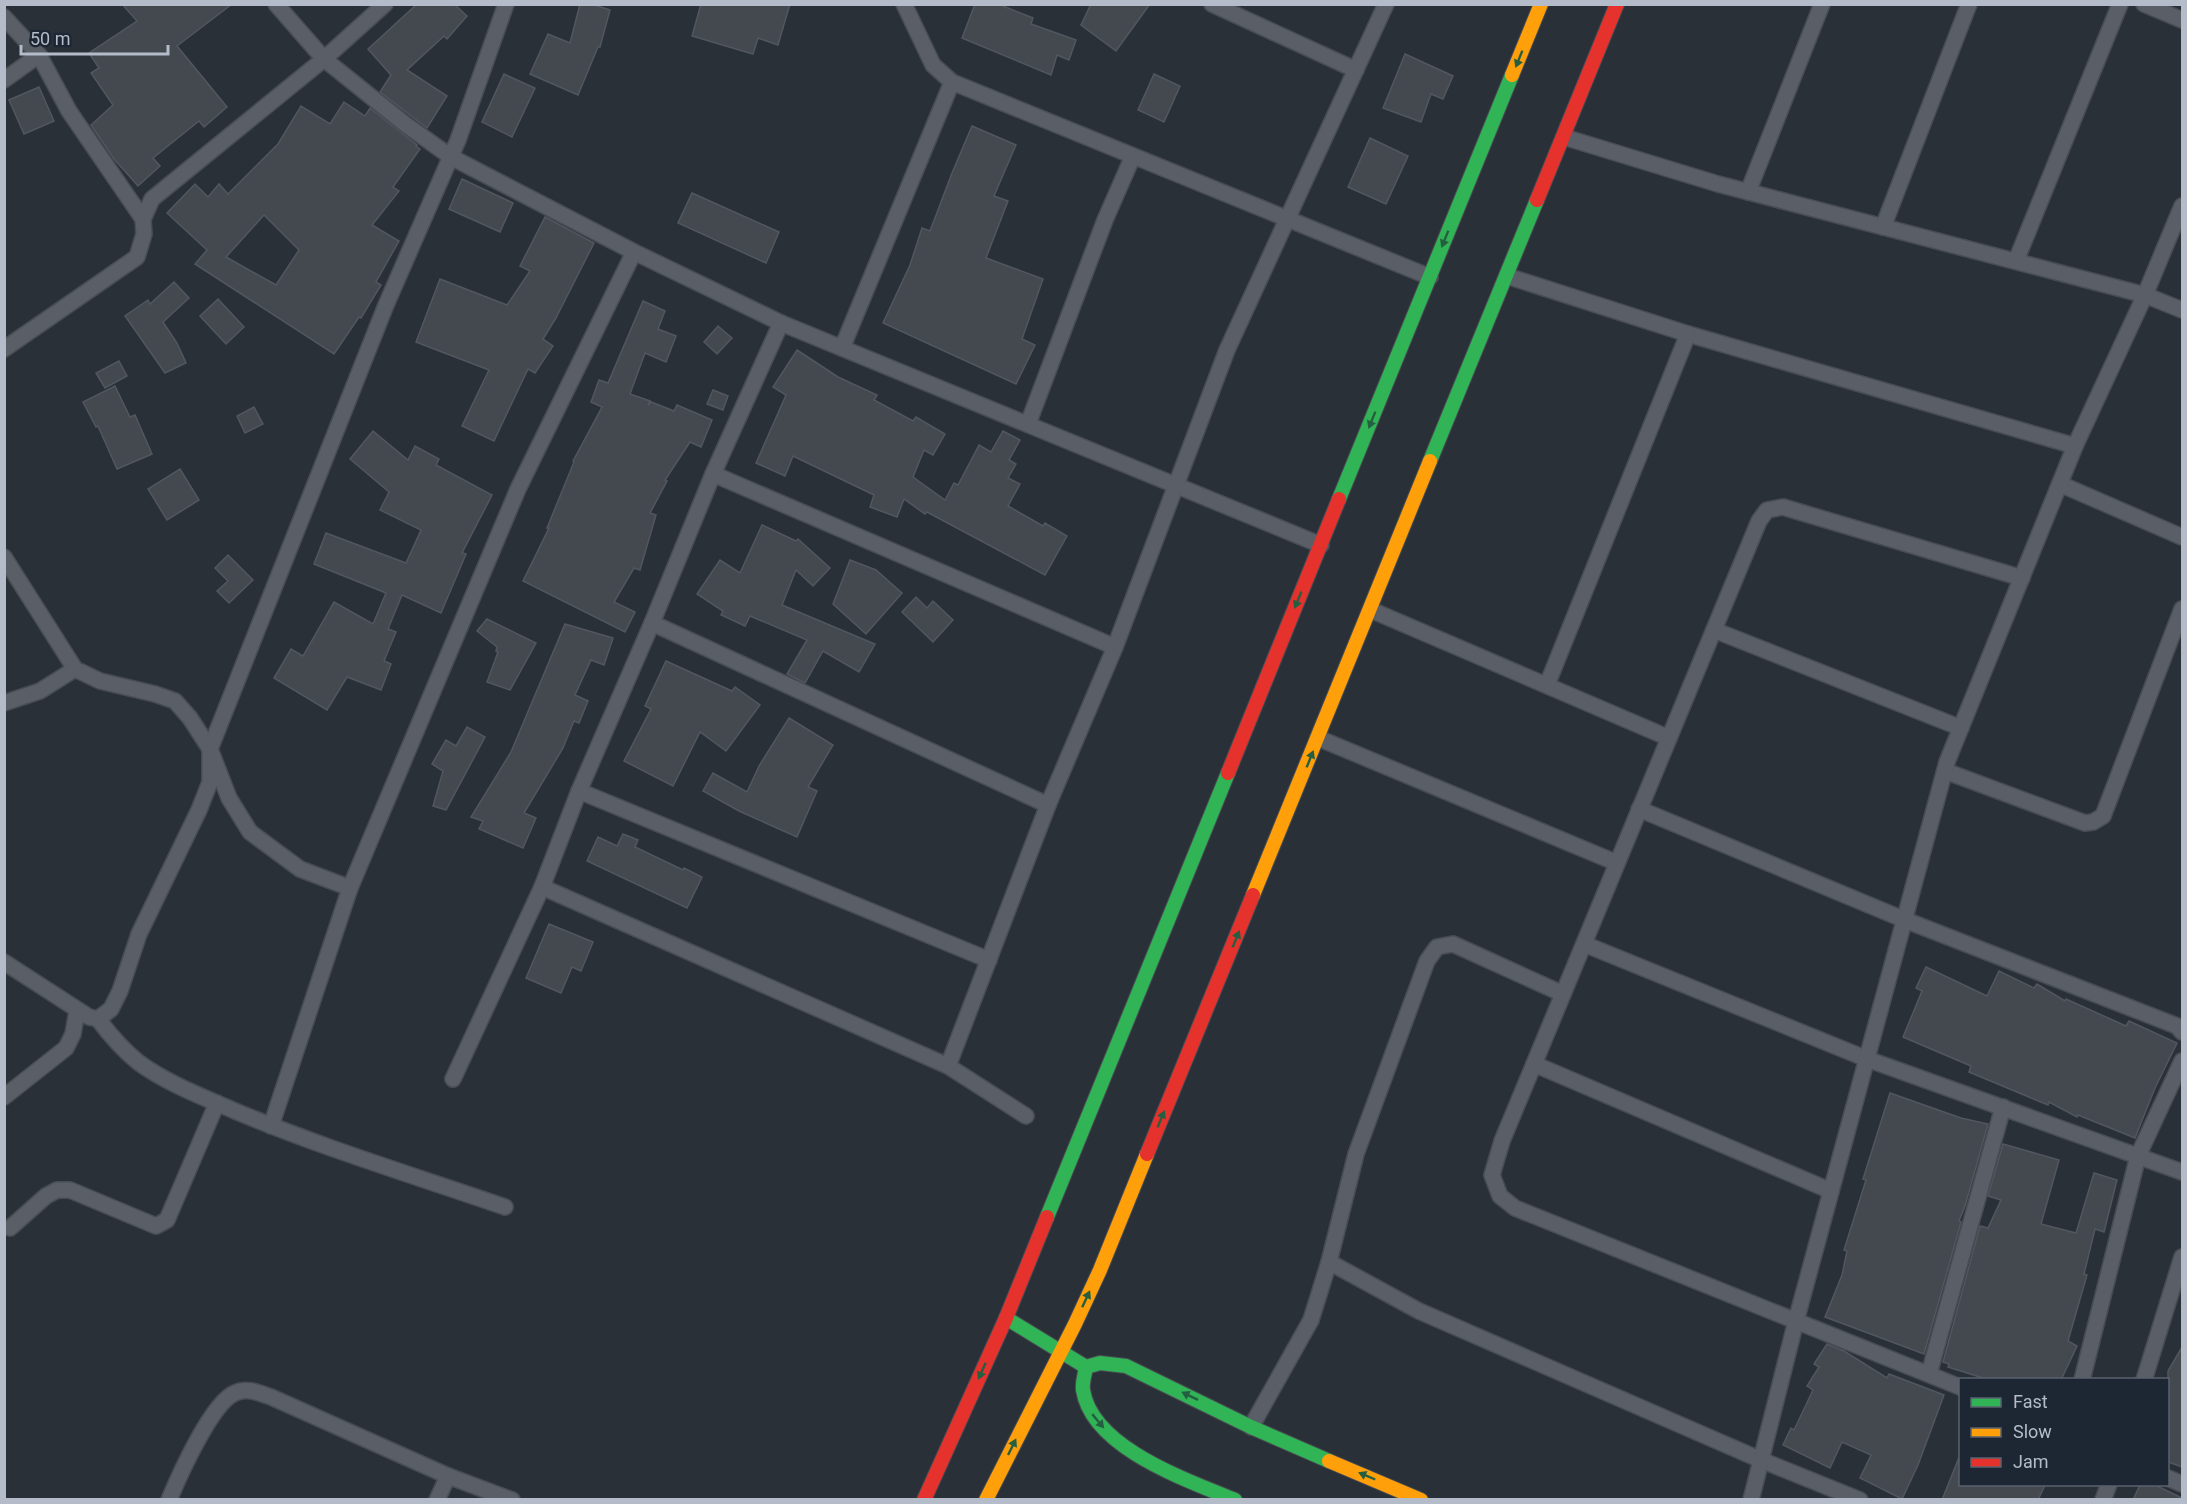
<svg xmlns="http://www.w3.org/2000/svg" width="2187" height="1504" font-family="Roboto,sans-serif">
	<rect width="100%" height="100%" fill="#2a3038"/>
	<g fill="#444950" stroke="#52575f" stroke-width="1.5" fill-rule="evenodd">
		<path d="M122 4H232L177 46 227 107 204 127 199 121 153 158 160 166 138 186 114 159 91 125 113 105 91 73 99 68 89 53 137 21Z"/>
		<path d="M417 4H454L467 16 447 39 444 36 407 70 447 96 427 128 380 92 391 75 368 49Z"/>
		<path d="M580 4H591L610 10 600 47H598L578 95 530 74 548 34 570 43Z"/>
		<path d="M701 4H790L778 45 758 38 753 54 692 36Z"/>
		<path d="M975 4H998L1033 18 1031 24 1076 40 1069 60 1057 55 1051 75 962 38Z"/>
		<path d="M1091 4H1150L1116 51 1081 25Z"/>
		<path d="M1405 54 1453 76 1443 99 1431 94 1421 122 1383 108Z"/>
		<path d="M504 74 535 88 512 137 482 122Z"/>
		<path d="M1154 74 1180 86 1164 122 1138 110Z"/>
		<path d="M39 87 54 121 24 134 9 100Z"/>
		<path d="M344 102 365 116 370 108 417 145 416 146 420 149 393 187 399 191 372 225 399 241 376 282 381 285 361 318 359 317 334 354 195 264 207 250 167 213 195 184 208 197 219 184 228 194 278 144 301 106 330 124ZM264 215 299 250 276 285 226 257Z"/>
		<path d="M972 126 1016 145 994 196 1008 201 986 258 1043 279 1022 339 1035 345 1016 384 883 323 910 265 922 228 930 231 952 173Z"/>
		<path d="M1370 138 1408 156 1386 204 1348 187Z"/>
		<path d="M462 179 513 203 500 232 449 209Z"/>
		<path d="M692 193 779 232 766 263 678 223Z"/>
		<path d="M545 217 594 243 556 318 543 339 553 346 535 373 528 369 494 441 462 426 489 370 416 342 440 279 507 305 530 271 520 266Z"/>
		<path d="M174 282 189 298 163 322 177 343 186 363 165 373 125 316 148 300 150 304Z"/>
		<path d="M218 299 244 327 226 344 200 316Z"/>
		<path d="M643 301 665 311 658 329 676 336 666 362 645 353 630 394 650 401 648 405 651 402 674 411 677 405 712 420 701 447 690 442 665 480 667 481 650 513 656 515 640 570 634 568 614 602 635 612 625 632 523 581 549 528H547L574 462 573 461 602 407 591 402 599 380 608 383Z"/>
		<path d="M718 326 732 338 717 354 704 342Z"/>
		<path d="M797 350 838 377 877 395 874 400 913 421 916 417 945 434 933 455 924 450 913 477 945 500 954 483 958 485 979 445 991 452 1003 431 1020 440 1009 460 1016 464 1008 478 1020 484 1008 506 1043 526 1045 523 1067 536 1045 575 927 512 925 514 904 499 897 517 870 507 874 495 793 456 785 476 756 463 786 395 773 387Z"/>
		<path d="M119 361 127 376 105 388 96 373Z"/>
		<path d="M115 386 130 417 135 415 152 454 117 469 98 426 96 427 83 402Z"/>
		<path d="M713 390 728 396 723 410 707 404Z"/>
		<path d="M254 407 263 424 245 433 237 416Z"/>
		<path d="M373 431 408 460 415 446 439 459 436 465 492 495 462 553 466 554 441 613 402 595 388 629 396 632 384 661 391 664 381 690 347 677 327 710 274 678 291 649 303 656 334 602 373 624 386 593 314 564 326 533 406 563 421 530 380 510 389 492 350 459Z"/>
		<path d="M180 469 199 500 167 520 148 489Z"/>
		<path d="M762 525 796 541 798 539 830 568 813 586 796 570 782 605 875 644 859 672 823 651 805 683 787 674 807 640 750 616 745 626 721 615 723 611 697 594 720 560 740 573Z"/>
		<path d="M228 555 253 580 229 603 217 591 228 581 215 568Z"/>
		<path d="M850 560 876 570 902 593 866 634 833 604Z"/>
		<path d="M916 597 927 608 933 601 953 620 933 642 902 612Z"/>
		<path d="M487 619 536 643 510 690 487 682 498 652 496 651 497 647 477 631Z"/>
		<path d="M565 624 613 638 604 665 591 660 575 695 588 701 579 723 574 721 563 748 524 813 536 818 523 848 479 829 483 821 471 817 511 752Z"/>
		<path d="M666 661 732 691 735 687 760 705 726 751 700 732 673 786 624 761 651 709 645 706Z"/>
		<path d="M789 718 833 745 808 787 817 791 797 837 739 811 703 791 713 773 747 792 759 766Z"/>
		<path d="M467 727 485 737 446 810 433 806 443 771 432 764 446 740 456 746Z"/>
		<path d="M623 834 638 840 635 847 683 870 684 868 702 877 687 908 587 861 598 837 617 846Z"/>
		<path d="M549 924 593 942 581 971 572 967 561 993 526 978Z"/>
		<path d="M1926 967 1987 996 1999 971 2034 988 2037 984 2065 1001 2066 999 2126 1026 2129 1021 2177 1043 2155 1088 2135 1138 2078 1115 2077 1117 2049 1102 2048 1105 1969 1072 1971 1066 1903 1037 1922 991 1916 988Z"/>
		<path d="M1890 1093 1961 1118 1988 1124 1965 1206 1959 1221 1961 1222 1924 1354 1825 1317 1842 1275 1847 1251 1844 1250 1866 1180 1863 1179Z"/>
		<path d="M2003 1144 2059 1160 2041 1224 2076 1233 2094 1173 2117 1180 2104 1232 2095 1229 2084 1274 2087 1275 2068 1341 2077 1346 2061 1380 1986 1379 1948 1367 1949 1364 1943 1362 1980 1226 1988 1228 2001 1200 1988 1196Z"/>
		<path d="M1827 1344 1844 1351 1887 1378 1889 1374 1944 1395 1918 1465 1902 1499 1860 1478 1871 1455 1842 1442 1830 1468 1783 1445 1791 1428 1794 1430 1813 1390 1807 1386 1819 1367 1814 1364Z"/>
		<path d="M2182 1347V1467L2168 1462V1371Z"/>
		<path d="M1960 1455V1485H2045L2038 1500H1942Z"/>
		<path d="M2140 1485H2155L2182 1498V1500H2133Z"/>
	</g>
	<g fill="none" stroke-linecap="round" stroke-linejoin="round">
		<defs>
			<g id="street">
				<path d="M276 4 324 59 405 124 451 157 634 252 781 323 1321 545"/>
				<path d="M904 4 933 65 952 82 1430 277"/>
				<path d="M1212 4 1356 70"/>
				<path d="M2144 4 2182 20"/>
				<path d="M4 17 39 55 69 111 143 219"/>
				<path d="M4 80 39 55"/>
				<path d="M1564 137 1718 184 2145 295 2182 310"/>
				<path d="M1748 192 1822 4"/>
				<path d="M1883 227 1969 4"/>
				<path d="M2016 261 2120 4"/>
				<path d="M1507 276 1688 334 2075 446"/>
				<path d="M842 348 952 82"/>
				<path d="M4 349 137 257 144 234 143 219 152 199 324 59 385 4"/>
				<path d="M1028 424 1105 220 1133 156"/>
				<path d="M713 474 1115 647"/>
				<path d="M2060 484 2182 537"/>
				<path d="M4 557 75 669 100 681 155 694 175 701 190 718 210 749 229 798 250 832 300 869 350 888"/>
				<path d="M1371 610 1669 738"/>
				<path d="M652 623 1048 805"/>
				<path d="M1714 630 1961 728"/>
				<path d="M1547 685 1688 334"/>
				<path d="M4 703 40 691 75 669"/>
				<path d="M1318 738 1617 863"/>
				<path d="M1945 771 2085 823 2093 822 2103 816 2182 609"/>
				<path d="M579 791 989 960"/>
				<path d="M1639 809 1905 920 2177 1026 2182 1032"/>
				<path d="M542 887 948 1066 1026 1116"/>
				<path d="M1584 944 1867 1059 2182 1172"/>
				<path d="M4 962 89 1017 98 1019 111 1009 120 991 139 934 199 810 210 782V749L386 305 458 140 506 4"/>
				<path d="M98 1019C110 1035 122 1049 138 1062 166 1083 203 1097 235 1111 323 1148 415 1176 505 1207"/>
				<path d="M1534 1064 1831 1191"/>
				<path d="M948 1066 1048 805 1115 647 1227 350 1386 4"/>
				<path d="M453 1079 542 887 579 791 652 623 713 474 781 323"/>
				<path d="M4 1097 66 1048 73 1034 77 1011"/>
				<path d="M271 1126 350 888 518 489 634 252"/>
				<path d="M10 1228 46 1196 57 1190H70L156 1226 167 1220 217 1103"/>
				<path d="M1329 1262 1419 1311 1761 1460 1860 1500"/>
				<path d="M1929 1374 2003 1107"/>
				<path d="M2082 1380 2138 1156 2182 1061"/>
				<path d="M2144 1380 2182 1257"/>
				<path d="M1960 1387 1515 1208 1500 1196 1492 1175 1502 1141 1534 1064 1759 521 1767 510 1783 507 2022 578"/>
				<path d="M1251 1427 1311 1320 1329 1262 1356 1154 1427 961 1437 947 1453 944 1563 994"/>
				<path d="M2168 1478 2182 1484"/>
				<path d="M169 1500C179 1476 212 1402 235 1393 247 1387 259 1393 271 1397L448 1476 512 1500"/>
				<path d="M437 1500 448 1476"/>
				<path d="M1751 1500 1796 1321 1947 762 2075 446 2145 295 2182 206"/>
				<path d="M2103 1500 2109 1484"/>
			</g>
			<g id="fast">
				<path d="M1430 461 1537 200"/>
				<path d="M1339 499 1512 75"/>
				<path d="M1047 1217 1228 773"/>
				<path d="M1006 1318 1086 1367 1100 1363 1126 1366 1251 1427 1329 1461"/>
				<path d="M1086 1367C1085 1374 1082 1382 1083 1390 1092 1448 1187 1480 1235 1500"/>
			</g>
			<g id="slow">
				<path d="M1512 75 1541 4"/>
				<path d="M1253 895 1430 461"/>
				<path d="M1329 1461 1421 1500"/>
				<path d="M986 1500 1075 1324 1100 1270 1147 1154"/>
			</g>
			<g id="jam">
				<path d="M1537 200 1617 4"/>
				<path d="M1228 773 1339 499"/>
				<path d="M1147 1154 1253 895"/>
				<path d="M924 1500 1006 1318 1047 1217"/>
			</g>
		</defs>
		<use href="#street" stroke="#484c53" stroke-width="18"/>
		<use href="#fast" stroke="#484c53" stroke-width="16"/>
		<use href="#slow" stroke="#484c53" stroke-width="16"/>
		<use href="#jam" stroke="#484c53" stroke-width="16"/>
		<use href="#street" stroke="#5a5e66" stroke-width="15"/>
		<use href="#fast" stroke="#30b455" stroke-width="14"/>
		<use href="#slow" stroke="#ff9f0a" stroke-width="14"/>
		<use href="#jam" stroke="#e5322d" stroke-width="14"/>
	</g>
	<defs><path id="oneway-solid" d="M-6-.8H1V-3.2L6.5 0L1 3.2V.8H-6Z" transform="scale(1.5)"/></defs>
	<g fill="#255f41">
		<use href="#oneway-solid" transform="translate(1519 59) rotate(112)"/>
		<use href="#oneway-solid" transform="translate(1445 239) rotate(112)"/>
		<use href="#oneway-solid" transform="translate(1372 420) rotate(112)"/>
		<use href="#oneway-solid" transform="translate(1298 600) rotate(112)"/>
		<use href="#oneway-solid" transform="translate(1310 759) rotate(-68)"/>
		<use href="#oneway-solid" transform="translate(1236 939) rotate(-68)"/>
		<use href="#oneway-solid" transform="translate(1161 1119) rotate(-68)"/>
		<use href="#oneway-solid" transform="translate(1086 1299) rotate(-65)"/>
		<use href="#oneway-solid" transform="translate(982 1371) rotate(114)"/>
		<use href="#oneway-solid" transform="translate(1190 1396) rotate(-154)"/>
		<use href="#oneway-solid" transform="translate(1098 1421) rotate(50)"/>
		<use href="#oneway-solid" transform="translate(1012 1447) rotate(-64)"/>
		<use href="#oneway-solid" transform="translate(1367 1476) rotate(-157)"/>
	</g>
	<rect width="2187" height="1504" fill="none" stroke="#b4bcc9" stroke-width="12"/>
	<rect x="1959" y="1378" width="210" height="108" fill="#1d2633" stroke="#59626f" stroke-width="1.5"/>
	<rect x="1971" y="1398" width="30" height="9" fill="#30b455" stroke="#59626f" stroke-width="1.5"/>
	<text x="2013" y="1408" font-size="18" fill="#b4bcc9">Fast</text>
	<rect x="1971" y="1428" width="30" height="9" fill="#ff9f0a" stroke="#59626f" stroke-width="1.5"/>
	<text x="2013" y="1438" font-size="18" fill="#b4bcc9">Slow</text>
	<rect x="1971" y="1458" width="30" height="9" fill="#e5322d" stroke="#59626f" stroke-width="1.5"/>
	<text x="2013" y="1468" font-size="18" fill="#b4bcc9">Jam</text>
	<path d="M21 45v9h147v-9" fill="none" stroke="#b4bcc9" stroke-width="3"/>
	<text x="30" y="45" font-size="18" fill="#b4bcc9" stroke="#1d2633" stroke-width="4.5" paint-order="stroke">50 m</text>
</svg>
